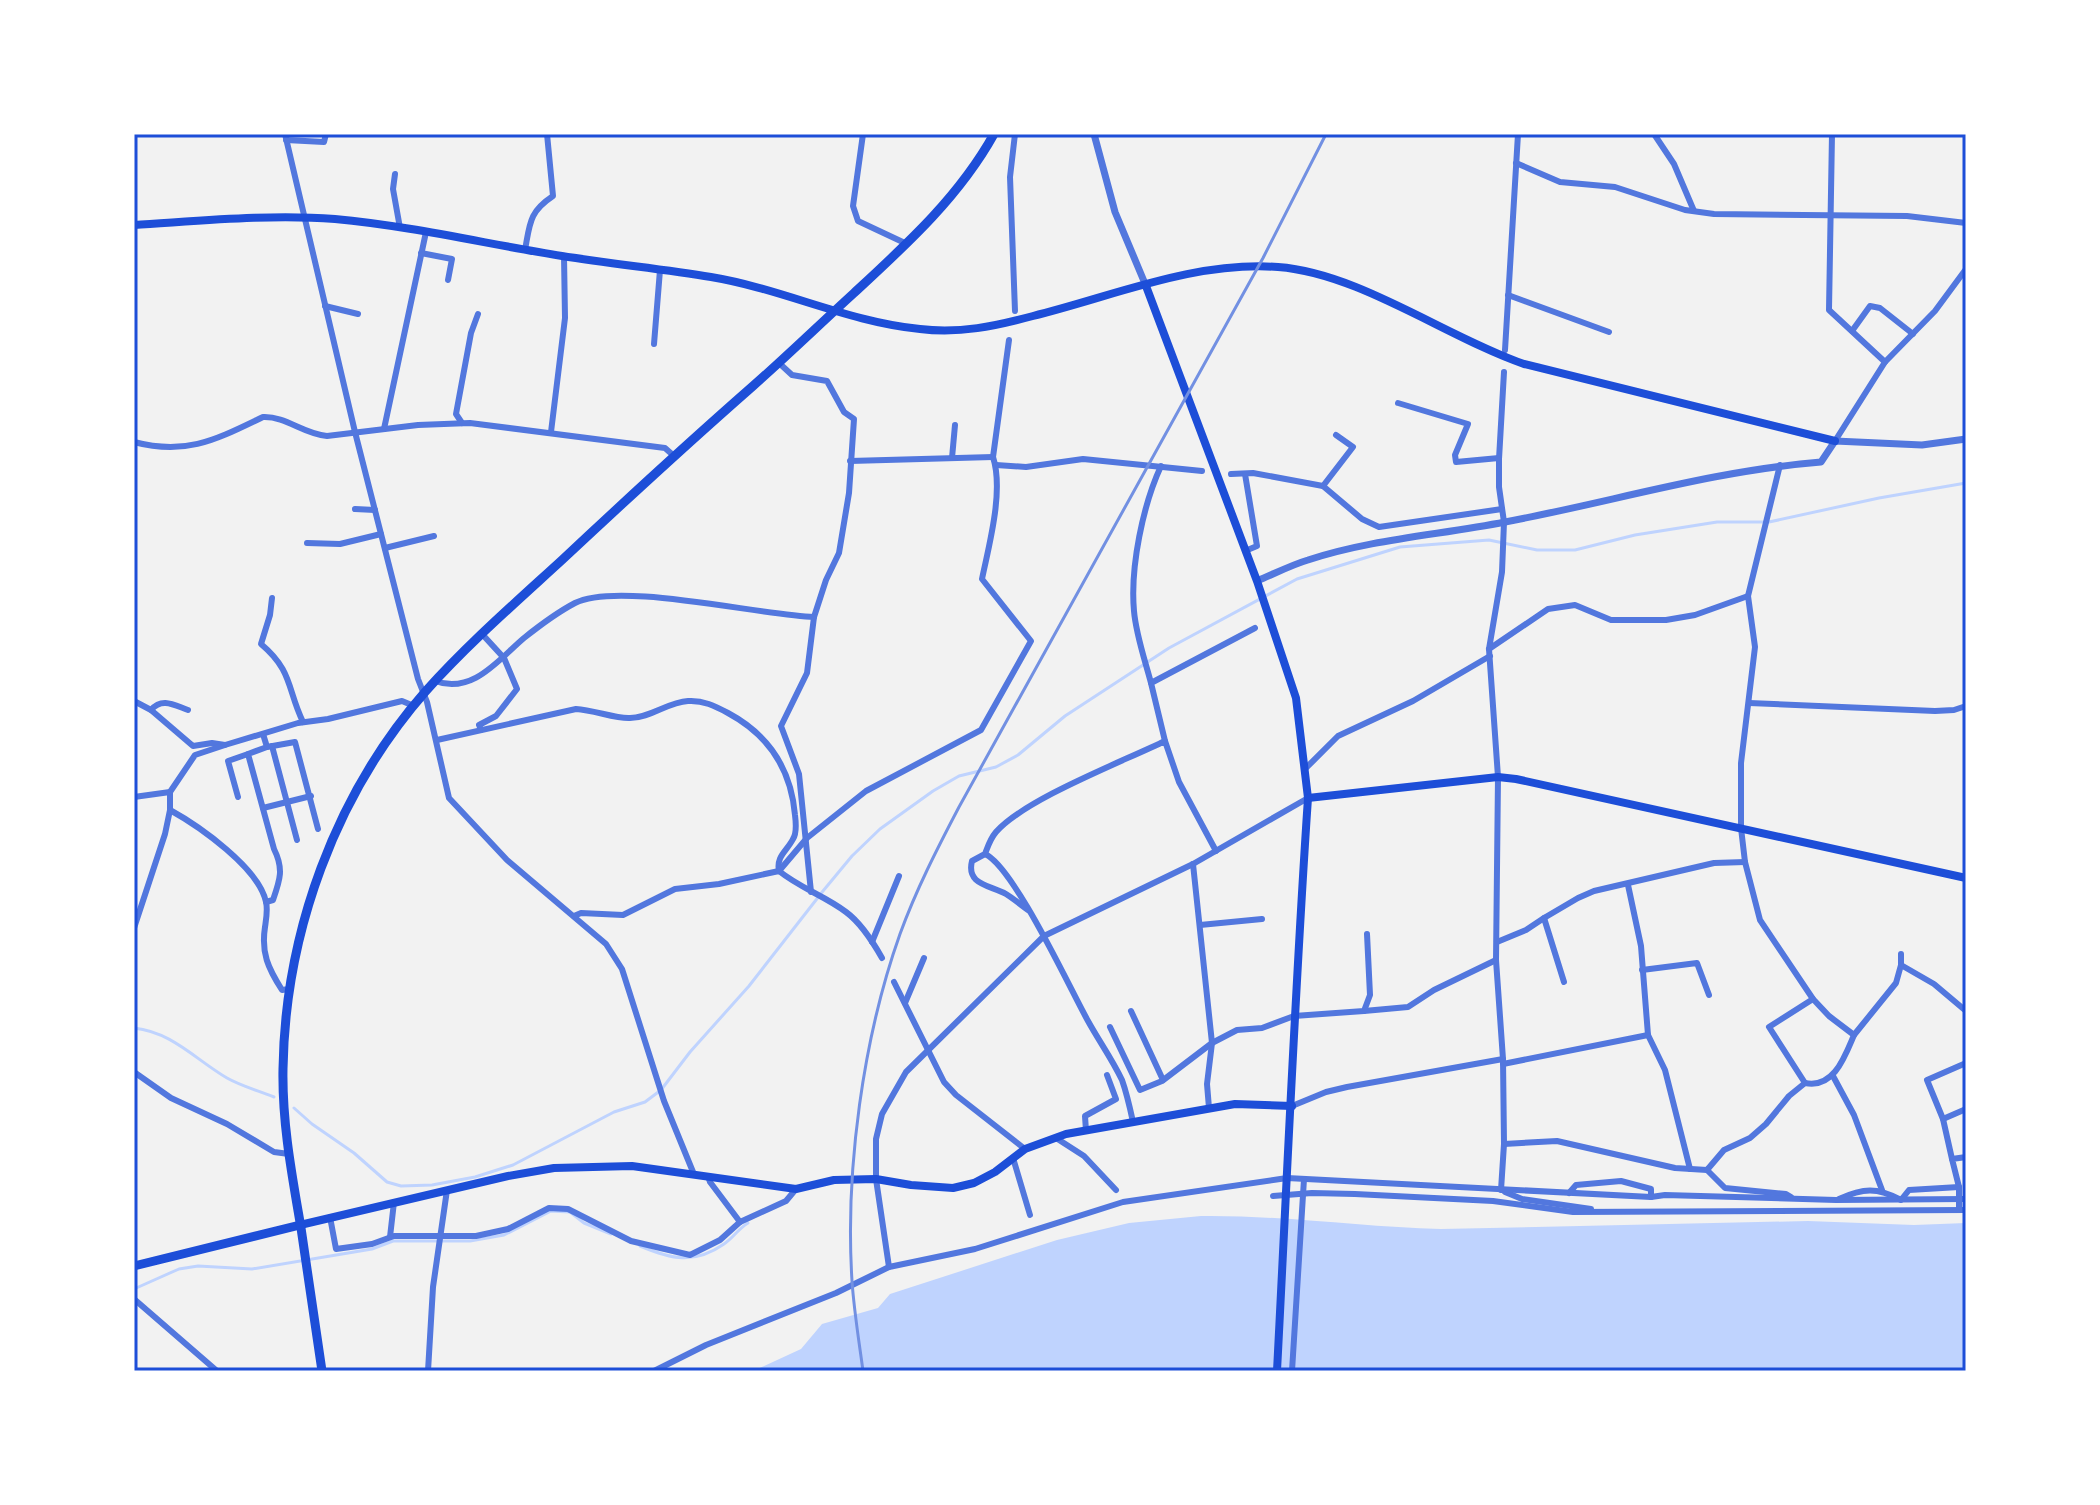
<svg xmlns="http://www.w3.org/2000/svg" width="2100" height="1505" font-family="Inter,sans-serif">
	<rect width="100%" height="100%" fill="#f2f2f2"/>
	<path fill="#bfd3fe" d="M1201 1216C1281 1215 1361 1227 1441 1229L1808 1221 1914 1225 1966 1223V1371H753L801 1349 822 1324 878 1308 890 1294 1057 1240 1129 1223Z"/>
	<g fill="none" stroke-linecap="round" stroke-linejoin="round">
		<g stroke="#bfd3fe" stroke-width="3">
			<path d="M134 1028C172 1032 196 1060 227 1078 241 1086 259 1091 274 1097"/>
			<path d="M294 1108 312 1124 354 1153 387 1182 401 1186 432 1185 475 1177 513 1165 614 1112 645 1102 661 1090 690 1052 749 986 823 891 852 856 880 829 933 791 959 776 996 767 1018 755 1065 716 1169 648 1297 579 1400 547 1489 540 1537 550H1575L1635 535 1717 522H1769L1879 498 1966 483"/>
			<path d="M640 1246C671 1259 694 1265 724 1244 733 1238 738 1229 748 1223"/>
			<path d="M134 1289 179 1269 198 1266 252 1269 372 1249 393 1241H470L504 1235 551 1211 570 1212 584 1223 611 1234"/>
		</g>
		<g stroke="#5277de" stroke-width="6">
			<path d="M285 134 355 432 418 679 427 702 449 798 507 860 606 944 622 969 664 1101 693 1172"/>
			<path d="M863 134 853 206 858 221 907 244"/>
			<path d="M1015 134 1010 177 1015 311"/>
			<path d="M1654 134 1674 164 1694 211"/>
			<path d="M1832 134 1829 310 1885 362"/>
			<path d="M286 140 324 142 326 134"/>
			<path d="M1516 163 1560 182 1615 187 1685 210 1714 214 1907 216 1966 223"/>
			<path d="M395 174 393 189 400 228"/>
			<path d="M525 250C530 223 529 212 553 196L547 134"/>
			<path d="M421 253 452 259 448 280"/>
			<path d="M1508 295 1609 332"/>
			<path d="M325 306 358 314"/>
			<path d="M1852 331 1870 306 1880 308 1913 334"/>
			<path d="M654 344 660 270"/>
			<path d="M1505 350 1518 134"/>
			<path d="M779 363 792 375 827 381 844 412 854 419 849 493 839 553 826 580 814 617 807 673 781 726 799 774 811 892"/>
			<path d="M1398 403 1468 424 1455 455 1456 462 1499 458"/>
			<path d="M462 423 456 414 471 333 478 314"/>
			<path d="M384 429 426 232"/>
			<path d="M551 432 565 318 564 256"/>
			<path d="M1835 441 1885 362 1935 311 1966 269"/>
			<path d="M134 442C187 456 217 439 263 417 286 416 303 434 327 436L418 425 470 423 665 448 674 456"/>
			<path d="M952 458 955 425"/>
			<path d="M850 461 993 457"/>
			<path d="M996 465 1026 467 1083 459 1202 471"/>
			<path d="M1231 474 1253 473 1323 486 1362 519 1379 527 1502 509"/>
			<path d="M1323 486 1353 447 1336 435"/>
			<path d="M355 509 375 510"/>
			<path d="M307 543 340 544 381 534"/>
			<path d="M385 548 434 536"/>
			<path d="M1245 551 1257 546 1245 474"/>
			<path d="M272 598 270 615 261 644C293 671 287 689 303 722"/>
			<path d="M1489 649 1548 609 1575 605 1611 620H1666L1695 615 1748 596"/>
			<path d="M435 681C473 695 499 659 524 638 539 626 558 612 575 603 618 581 758 615 814 617"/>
			<path d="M1151 683C1145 660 1136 635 1134 611 1130 567 1143 505 1161 466"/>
			<path d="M134 701 151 710 193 746 212 743 225 745 298 723 328 719 402 701 414 706"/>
			<path d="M1749 703 1935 711 1954 710 1966 706"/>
			<path d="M151 710C162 697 174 705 188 710"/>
			<path d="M481 730 479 725 496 716 517 689 504 658 482 634"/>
			<path d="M263 734 267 747 248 754 274 849C284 869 280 880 273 900L266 902"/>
			<path d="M437 740 576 709C594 710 616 719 630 718 650 718 668 702 688 701 703 700 715 706 728 713 769 735 791 769 795 815 796 823 797 833 793 839 787 851 776 856 779 871"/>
			<path d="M1165 741 1151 683 1255 628"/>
			<path d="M225 745 195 755 170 792V810C199 826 259 868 266 902 268 910 266 920 265 927 261 953 268 968 282 990L289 989"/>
			<path d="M272 746 297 840"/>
			<path d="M267 747 295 742 318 829"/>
			<path d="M1306 768 1338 736 1413 701 1490 656"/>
			<path d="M134 797 170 792"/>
			<path d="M238 797 228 761 248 754"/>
			<path d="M263 808 311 796"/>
			<path d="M985 854C1014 867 1070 989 1088 1021 1099 1041 1112 1059 1122 1080 1127 1094 1130 1108 1133 1122"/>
			<path d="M1193 864 1212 1043 1207 1084 1209 1108"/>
			<path d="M779 871 807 838 866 791 981 730 1031 641 982 579C989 545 1004 491 993 457L1009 340"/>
			<path d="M1628 885 1641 946 1648 1035 1665 1070 1690 1169"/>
			<path d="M1028 910C1021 905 1014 899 1006 894 990 885 966 885 972 861L985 854C988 846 990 839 996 832 1025 799 1122 762 1165 741L1179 782 1216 851"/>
			<path d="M574 916 581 913 623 915 675 889 719 884 779 871C800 888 825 896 846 912 861 923 873 942 882 958"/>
			<path d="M1544 918 1578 898 1594 891 1714 863 1745 862"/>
			<path d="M1200 925 1262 919"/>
			<path d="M134 928 165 834 170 810"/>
			<path d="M872 942 899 876"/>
			<path d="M1497 942 1526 930 1544 918 1564 982"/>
			<path d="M1901 954V965L1934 984 1966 1011"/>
			<path d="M1642 970 1697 963 1709 995"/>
			<path d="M894 982 944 1082 956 1095 1025 1149"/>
			<path d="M905 1003 924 958"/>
			<path d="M1131 1011 1163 1080"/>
			<path d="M1364 1011 1408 1007 1434 990 1496 960"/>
			<path d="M1110 1027 1140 1090 1162 1081 1212 1043 1237 1030 1262 1028 1294 1016 1364 1011 1370 995 1367 934"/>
			<path d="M1854 1035 1896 983 1901 965"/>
			<path d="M1503 1064 1648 1035"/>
			<path d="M134 1072 171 1098 227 1124 274 1152 289 1154"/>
			<path d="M1833 1076 1854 1115 1882 1190"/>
			<path d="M1805 1083 1769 1027 1813 999"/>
			<path d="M1292 1106 1326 1092 1347 1087 1503 1059"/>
			<path d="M1943 1119 1966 1109"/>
			<path d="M1086 1131 1085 1116 1116 1099 1107 1075"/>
			<path d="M1056 1138 1084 1156 1116 1190"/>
			<path d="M1504 1144 1557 1141 1675 1168 1707 1170 1724 1150 1750 1138 1766 1124 1789 1096 1805 1083C1834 1089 1845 1056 1854 1035L1829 1016 1813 999 1760 920 1745 862 1741 828V763L1755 647 1748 596 1780 465"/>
			<path d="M1013 1158 1030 1215"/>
			<path d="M1952 1159 1943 1119 1927 1080 1966 1063"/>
			<path d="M1707 1170 1725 1188 1786 1194 1791 1197"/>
			<path d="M708 1176 710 1182 740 1222"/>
			<path d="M1501 1190 1504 1144 1503 1059 1496 960 1498 777 1489 649 1502 572 1504 522 1499 487V459L1504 372"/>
			<path d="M1505 1192 1522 1199 1591 1209"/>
			<path d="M1569 1193 1576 1185 1621 1181 1651 1189V1197"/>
			<path d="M1273 1196 1312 1193 1355 1194 1493 1201 1573 1212 1966 1210"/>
			<path d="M1839 1199C1863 1188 1877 1187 1901 1200L1909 1190 1959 1187"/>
			<path d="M1959 1210V1187L1952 1159 1966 1157"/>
			<path d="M330 1217 336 1249 372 1244 394 1236H476L508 1229 549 1208 568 1209 631 1241 690 1255 720 1240 740 1222 786 1201 796 1189"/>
			<path d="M390 1237 394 1202"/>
			<path d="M889 1267 876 1179V1139L882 1114 906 1072 1044 936 1193 864 1308 798"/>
			<path d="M134 1299 217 1371"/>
			<path d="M428 1371 433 1287 447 1190"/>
			<path d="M654 1371 706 1345 836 1293 889 1267 975 1249 1123 1202 1287 1178 1651 1197 1665 1195 1836 1200 1966 1199"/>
			<path d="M1292 1371 1304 1179"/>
		</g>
		<g stroke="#5277de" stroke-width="7">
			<path d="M1094 134 1115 212 1146 286"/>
			<path d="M1257 581C1274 574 1291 565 1308 560 1372 539 1439 535 1505 522 1612 502 1711 471 1821 462L1835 441 1922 445 1966 439"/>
		</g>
		<g stroke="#1d4ed8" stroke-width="8">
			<path d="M134 225C200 221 269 214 335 219 411 226 487 244 562 256 612 264 662 269 711 277 783 289 848 322 920 329 960 334 995 326 1033 316 1114 296 1194 261 1278 267 1359 273 1446 337 1524 364L1835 441"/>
			<path d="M1146 286 1257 581 1296 698 1308 798C1295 989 1287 1180 1277 1371"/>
			<path d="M1308 798 1498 777 1516 779 1966 878"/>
			<path d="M300 1225 508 1176 554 1168 632 1166 796 1189 834 1180 876 1179 911 1185 953 1188 974 1183 995 1172 1025 1149 1066 1134 1235 1104 1292 1106"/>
		</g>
		<g stroke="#1d4ed8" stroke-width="9">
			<path d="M134 1266 300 1225"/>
			<path d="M322 1371C315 1323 308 1276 301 1228 292 1175 282 1123 283 1069 285 933 335 795 425 692 467 645 515 603 562 560 625 501 688 443 753 386 787 356 820 324 854 293 906 245 959 197 994 134"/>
		</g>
		<path stroke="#7290e2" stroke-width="3" d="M863 1371C859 1341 854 1311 852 1281 845 1170 863 1038 900 934 916 890 937 849 959 807L1263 258 1326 134"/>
	</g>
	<rect width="2100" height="1505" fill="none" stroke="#ffffff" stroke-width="272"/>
	<rect x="136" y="136" width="1828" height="1233" fill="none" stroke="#1d4ed8" stroke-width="3"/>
</svg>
